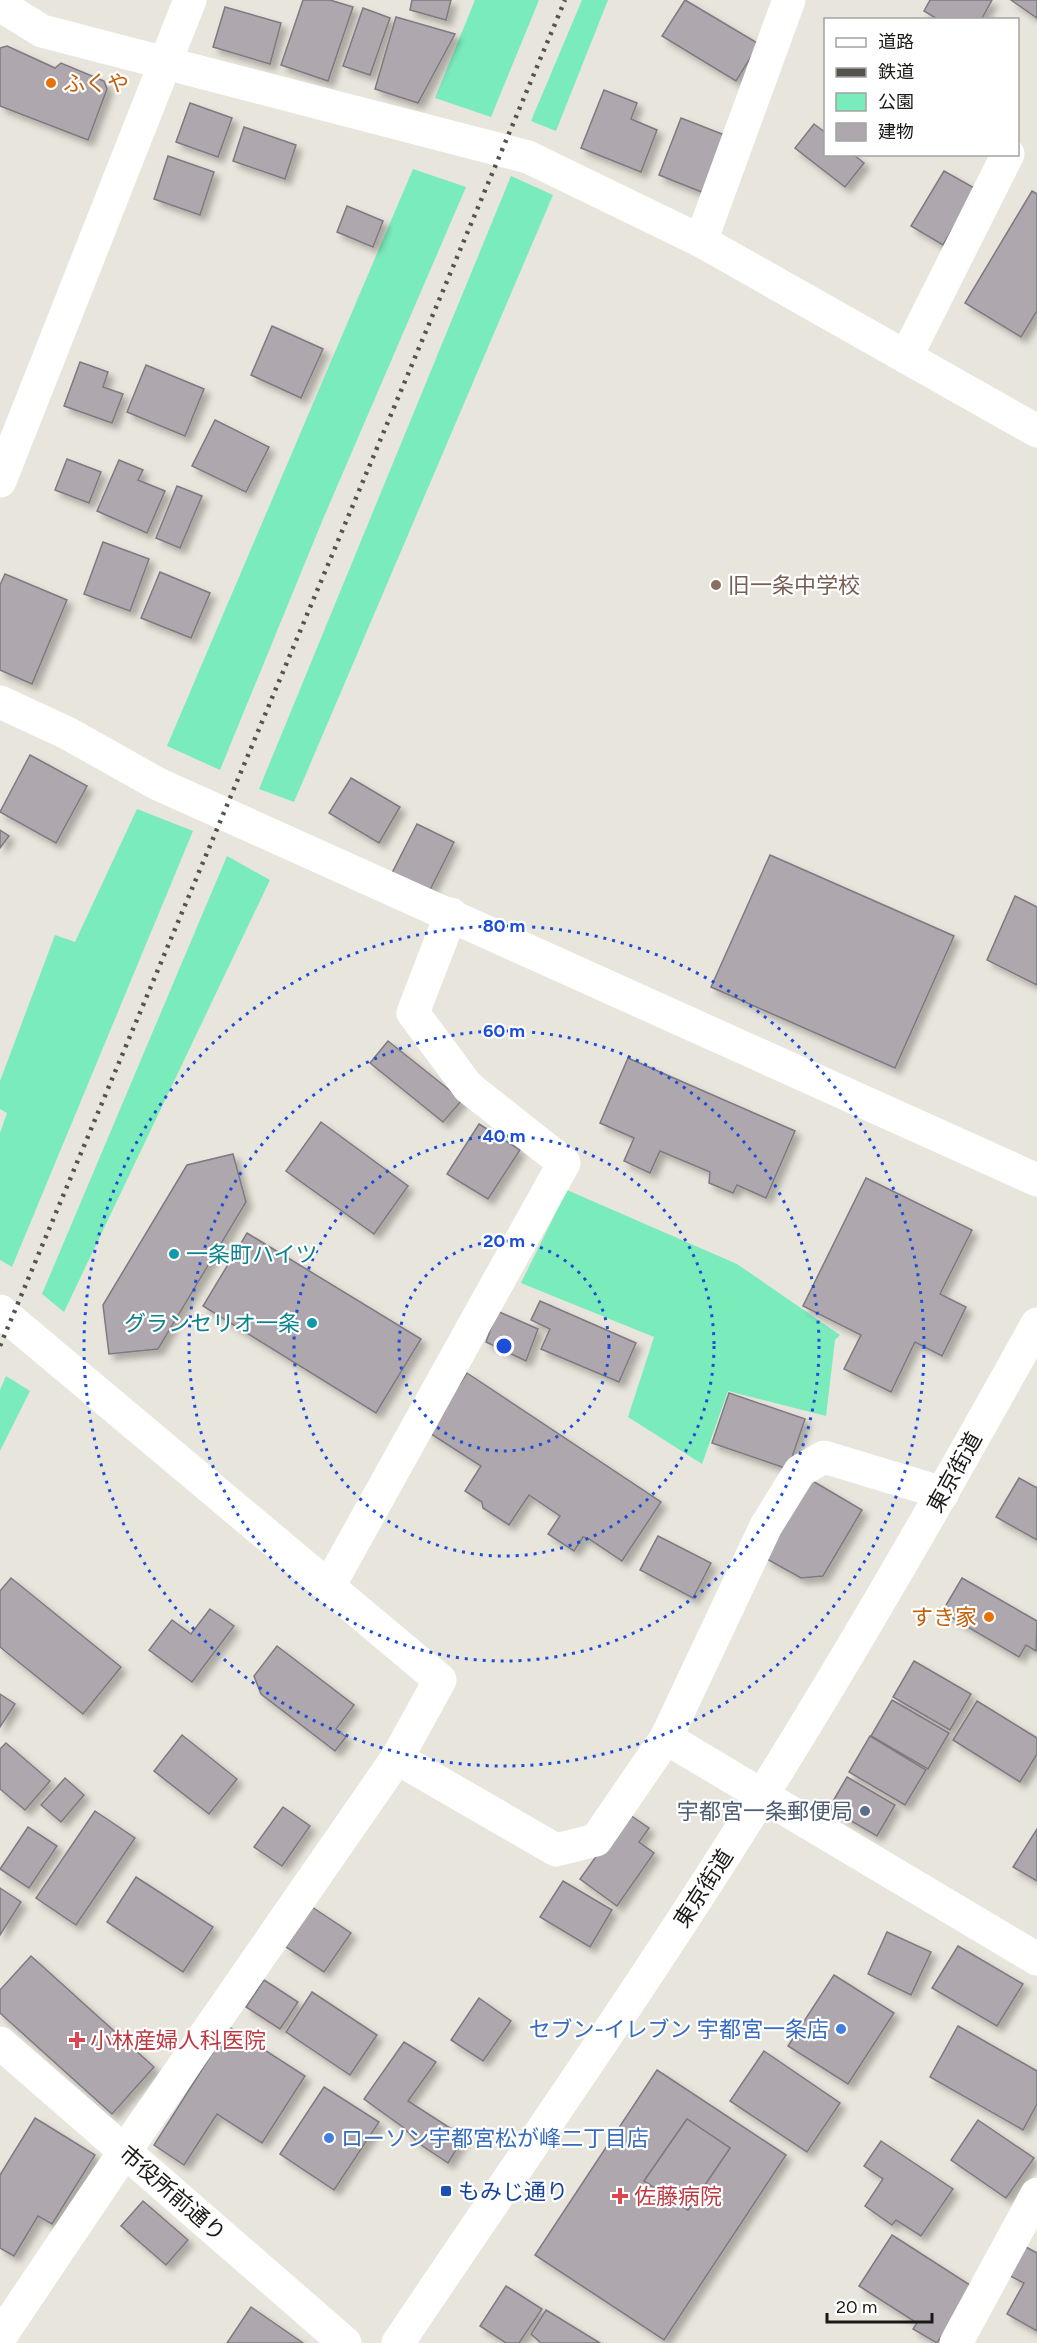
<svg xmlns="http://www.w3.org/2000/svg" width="1037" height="2343" font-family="Figtree,'Noto Sans JP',sans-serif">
	<defs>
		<filter id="shadow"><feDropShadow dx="5.5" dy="5.5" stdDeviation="3" flood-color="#0004"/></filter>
	</defs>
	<rect width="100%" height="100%" fill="#e8e5dc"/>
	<g fill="#7aecbc">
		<path d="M475 0H539L491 117 435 98Z"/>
		<path d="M582 0H608L556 131 531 121Z"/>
		<path d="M413 169 466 187 323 519 220 770 167 746Z"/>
		<path d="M511 176 553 195 294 802 259 789Z"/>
		<path d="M137 809 193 831 12 1267 0 1260V1133L7 1113 0 1109V1081L55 935 75 942Z"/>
		<path d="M227 856 270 880 64 1312 42 1294Z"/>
		<path d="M567 1190 737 1264 840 1335 835 1340 826 1416 728 1391 702 1464 628 1417 654 1337 521 1283Z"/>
		<path d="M6 1376 30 1391 0 1451V1390Z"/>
	</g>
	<g fill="#aea7ae" stroke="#7f7980" stroke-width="1.5" fill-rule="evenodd" filter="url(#shadow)">
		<path d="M303 0H330L353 7 328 81 281 65Z"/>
		<path d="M412 0H451L446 20 410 10Z"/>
		<path d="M685 0 759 44 736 81 662 36Z"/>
		<path d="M930 0H992L981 20H939L924 11Z"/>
		<path d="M1011 0H1037V18Z"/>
		<path d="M225 7 281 23 270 64 213 47Z"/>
		<path d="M363 8 390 18 370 75 343 66Z"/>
		<path d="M396 17 455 34 418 103 375 89Z"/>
		<path d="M7 46 55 68 61 63 104 81 107 89 88 140 0 106V48Z"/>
		<path d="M604 90 637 103 631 119 657 130 641 172 581 148Z"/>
		<path d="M190 103 232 118 218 157 176 142Z"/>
		<path d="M681 118 727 136 704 193 659 175Z"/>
		<path d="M814 124 826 133V154H853L864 163 845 187 795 148Z"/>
		<path d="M244 127 296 145 285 179 233 161Z"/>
		<path d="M168 156 214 172 200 215 154 199Z"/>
		<path d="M944 171 976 189 943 245 911 226Z"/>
		<path d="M1032 191 1037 194V311L1021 337 965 303Z"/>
		<path d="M347 206 383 221 373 247 337 232Z"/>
		<path d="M272 326 323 349 301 398 251 375Z"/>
		<path d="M80 362 108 372 103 387 123 394 112 423 64 406Z"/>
		<path d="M146 365 204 389 185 436 127 412Z"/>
		<path d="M215 420 269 447 246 492 192 466Z"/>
		<path d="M67 459 101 472 89 503 55 490Z"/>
		<path d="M119 460 143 470 138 480 165 491 147 533 97 511Z"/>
		<path d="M177 486 202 496 180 548 156 538Z"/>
		<path d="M103 542 149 559 130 611 84 594Z"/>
		<path d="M160 572 210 593 191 638 141 618Z"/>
		<path d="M5 574 67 600 32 684 0 670V585Z"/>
		<path d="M30 755 87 786 56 843 0 812Z"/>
		<path d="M351 778 400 807 379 843 329 813Z"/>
		<path d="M417 824 454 842 429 892 392 873Z"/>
		<path d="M0 830 9 836 0 848Z"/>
		<path d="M770 855 954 936 895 1068 711 987Z"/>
		<path d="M1015 896 1037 907V985L987 960Z"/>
		<path d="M388 1041 462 1100 443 1122 370 1063Z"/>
		<path d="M628 1058 795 1131 766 1198 737 1185 733 1193 709 1183 710 1172 660 1151 650 1173 624 1161 634 1138 600 1123Z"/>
		<path d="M321 1122 408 1186 374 1234 286 1171Z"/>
		<path d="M479 1124 520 1150 488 1199 447 1174Z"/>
		<path d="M233 1154 246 1202 158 1349 109 1354 103 1305 187 1165Z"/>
		<path d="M866 1178 972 1230 940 1294 966 1307 942 1356 915 1342 891 1392 844 1369 861 1335 803 1306Z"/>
		<path d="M247 1233 421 1339 376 1413 203 1306Z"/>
		<path d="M540 1301 636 1343 619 1382 541 1349 550 1329 531 1320Z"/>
		<path d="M497 1311 538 1329 526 1361 486 1342Z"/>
		<path d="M467 1373 661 1502 622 1561 589 1539 583 1537 574 1551 548 1534 560 1516 529 1495 509 1525 483 1508 482 1502 465 1491 481 1466 428 1432Z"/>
		<path d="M729 1393 805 1419 788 1469 712 1443Z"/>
		<path d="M1019 1478 1037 1488V1540L996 1517Z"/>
		<path d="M811 1480 862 1510 823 1576 801 1578 765 1558Z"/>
		<path d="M658 1536 711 1563 693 1598 640 1570Z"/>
		<path d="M11 1578 121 1667 83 1714 0 1647V1591Z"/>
		<path d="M962 1578 1037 1621 1036 1651 1026 1645 1019 1657 942 1612Z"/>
		<path d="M210 1609 234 1626 192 1682 149 1650 172 1620 191 1634Z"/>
		<path d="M277 1646 354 1705 336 1729 346 1737 335 1751 261 1694 254 1676Z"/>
		<path d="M914 1661 971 1694 950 1730 893 1697Z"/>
		<path d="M0 1694 15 1704 0 1727Z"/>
		<path d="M892 1700 949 1733 928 1769 871 1736Z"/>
		<path d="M977 1701 1037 1738V1754L1020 1782 953 1740Z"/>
		<path d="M182 1735 237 1779 209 1814 154 1771Z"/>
		<path d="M870 1736 926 1770 905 1805 849 1772Z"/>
		<path d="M6 1743 50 1781 25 1810 0 1789V1749Z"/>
		<path d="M847 1777 895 1805 877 1836 829 1808Z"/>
		<path d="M65 1778 84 1795 61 1822 41 1805Z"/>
		<path d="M283 1807 310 1826 282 1866 254 1847Z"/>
		<path d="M95 1811 135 1838 76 1925 36 1898Z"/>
		<path d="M627 1813 649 1828 639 1842 654 1853 617 1906 580 1879Z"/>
		<path d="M28 1827 57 1846 29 1888 0 1869Z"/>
		<path d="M1037 1829V1881L1013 1867Z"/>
		<path d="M136 1877 213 1927 183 1972 107 1922Z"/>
		<path d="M563 1881 612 1910 590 1947 540 1917Z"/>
		<path d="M0 1888 21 1902 0 1935Z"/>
		<path d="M312 1907 351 1933 324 1972 286 1947Z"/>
		<path d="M887 1932 931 1952 911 1995 868 1974Z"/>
		<path d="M958 1946 1023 1984 997 2026 932 1988Z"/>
		<path d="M31 1956 154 2067 112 2114 0 2013V1990Z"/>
		<path d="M834 1975 894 2013 848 2084 788 2046Z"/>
		<path d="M264 1980 298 2002 280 2029 246 2007Z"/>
		<path d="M312 1992 377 2035 350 2075 286 2032Z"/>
		<path d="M479 1998 511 2021 483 2061 451 2040Z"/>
		<path d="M958 2026 1037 2071V2104L1023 2130 930 2077Z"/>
		<path d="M229 2027 305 2076 262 2143 217 2114 184 2165 154 2145Z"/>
		<path d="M404 2042 436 2062 408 2101 464 2137 448 2163 418 2143 404 2128 364 2099Z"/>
		<path d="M764 2051 840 2103 807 2152 730 2101Z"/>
		<path d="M657 2070 786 2155 664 2340 535 2255ZM687 2119 730 2148 688 2210 644 2181Z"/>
		<path d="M324 2087 379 2122 334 2190 280 2154Z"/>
		<path d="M35 2118 95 2155 52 2224 38 2216 14 2256 0 2248V2175Z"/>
		<path d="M687 2119 730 2148 688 2210 644 2181Z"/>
		<path d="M978 2120 1034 2158 1006 2198 951 2160Z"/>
		<path d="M881 2141 953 2189 921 2236 896 2220 892 2225 865 2206 883 2179 864 2166Z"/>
		<path d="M143 2201 188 2240 166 2265 121 2226Z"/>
		<path d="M892 2235 973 2287 937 2343 913 2329 917 2323 859 2286Z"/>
		<path d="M1026 2247 1037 2253V2331L1007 2314 1024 2283 1010 2276Z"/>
		<path d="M506 2286 542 2309 519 2343H506L480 2326Z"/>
		<path d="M251 2307 303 2343H227Z"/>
		<path d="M546 2310 600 2343H541L531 2334Z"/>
	</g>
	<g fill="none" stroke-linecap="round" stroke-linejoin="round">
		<g stroke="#fff" stroke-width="33">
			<path d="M0 5 42 31 528 157 701 241 1037 431"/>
			<path d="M701 241 789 0"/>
			<path d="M906 357 1008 154"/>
			<path d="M0 481 190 0"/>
			<path d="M0 702 67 733 158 784 1037 1180"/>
			<path d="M0 1311 440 1680 397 1758 125 2151 0 2337"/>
			<path d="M329 1586 564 1163 468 1087 413 1013 451 914"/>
			<path d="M666 1738 766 1526 800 1471 824 1457 943 1493"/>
			<path d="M397 1758 556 1850 596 1840 666 1738 1037 1959"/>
			<path d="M0 2043 345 2343"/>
			<path d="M956 2343 1037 2194"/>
		</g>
		<path stroke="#fff" stroke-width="33" d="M398 2343C520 2161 647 1981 763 1794 859 1640 949 1483 1037 1324"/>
		<path stroke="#55534f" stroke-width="4.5" stroke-dasharray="3 6" stroke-linecap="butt" d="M0 1346 565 0"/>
	</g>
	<g fill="none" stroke="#1d4ed8" stroke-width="3" stroke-dasharray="3 6">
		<circle cx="504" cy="1346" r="105"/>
		<circle cx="504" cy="1346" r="210"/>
		<circle cx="504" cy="1346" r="315"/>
		<circle cx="504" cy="1346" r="420"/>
	</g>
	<g fill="#e8710a" stroke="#fff" stroke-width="2">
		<circle cx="51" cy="83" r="6"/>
		<circle cx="989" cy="1617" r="6"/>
	</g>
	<circle fill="#8d6e63" stroke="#fff" stroke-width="2" cx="716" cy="585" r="6"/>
	<g fill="#0f9aa8" stroke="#fff" stroke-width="2">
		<circle cx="174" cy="1254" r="6"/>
		<circle cx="312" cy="1323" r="6"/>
	</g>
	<circle fill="#5c6f8a" stroke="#fff" stroke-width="2" cx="865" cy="1811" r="6"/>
	<g fill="#3f7fe0" stroke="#fff" stroke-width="2">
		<circle cx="841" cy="2029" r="6"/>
		<circle cx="329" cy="2138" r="6"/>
	</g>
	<g fill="#e0444e" stroke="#fff" stroke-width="2">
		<path d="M74 2031h6v6h6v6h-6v6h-6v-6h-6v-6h6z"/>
		<path d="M617 2187h6v6h6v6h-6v6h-6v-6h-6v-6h6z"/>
	</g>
	<rect fill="#1a4fb4" stroke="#fff" stroke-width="2" x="440" y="2185" width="12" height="12" rx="3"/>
	<g text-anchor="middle" stroke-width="4.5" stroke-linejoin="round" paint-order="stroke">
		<g font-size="22" fill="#c56008" stroke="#fff" text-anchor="start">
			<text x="63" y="91">ふくや</text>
			<text x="977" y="1625" text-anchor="end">すき家</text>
		</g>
		<g font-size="22" fill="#785e54" stroke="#fff" text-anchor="start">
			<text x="728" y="593">旧一条中学校</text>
		</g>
		<g font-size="22" fill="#0d838f" stroke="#fff" text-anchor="start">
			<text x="186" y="1262">一条町ハイツ</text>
			<text x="300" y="1331" text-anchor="end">グランセリオ一条</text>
		</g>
		<g font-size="22" fill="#1a1916" stroke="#fff">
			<text transform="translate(954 1472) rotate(-61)" y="8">東京街道</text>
			<text transform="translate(703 1888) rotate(-57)" y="8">東京街道</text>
			<text transform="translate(173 2193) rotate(41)" y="8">市役所前通り</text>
		</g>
		<g font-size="22" fill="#4e5e75" stroke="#fff" text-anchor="end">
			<text x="853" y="1819">宇都宮一条郵便局</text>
		</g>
		<g font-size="22" fill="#366cbe" stroke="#fff" text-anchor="end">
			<text x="829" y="2037">セブン-イレブン 宇都宮一条店</text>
			<text x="341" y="2146" text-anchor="start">ローソン宇都宮松が峰二丁目店</text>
		</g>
		<g font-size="22" fill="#be3a42" stroke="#fff" text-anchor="start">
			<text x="90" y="2048">小林産婦人科医院</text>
			<text x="634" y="2204">佐藤病院</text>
		</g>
		<g font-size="22" fill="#164399" stroke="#fff" text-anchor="start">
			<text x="458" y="2199">もみじ通り</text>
		</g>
	</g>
	<circle cx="504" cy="1346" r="9" fill="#1d4ed8" stroke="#fff" stroke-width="3"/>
	<g font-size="18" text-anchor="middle" font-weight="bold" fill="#1d4ed8" stroke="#fff" stroke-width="4.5" stroke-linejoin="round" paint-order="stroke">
		<text x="504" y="932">80 m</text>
		<text x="504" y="1037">60 m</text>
		<text x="504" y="1142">40 m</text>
		<text x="504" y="1247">20 m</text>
	</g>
	<rect x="824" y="18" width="195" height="138" fill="#ffffff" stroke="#a3a3a2" stroke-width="1.5"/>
	<rect x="836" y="38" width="30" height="9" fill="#ffffff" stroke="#a3a3a2" stroke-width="1.5"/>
	<text x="878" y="48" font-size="18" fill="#1a1916">道路</text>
	<rect x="836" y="68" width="30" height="9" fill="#55534f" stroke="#a3a3a2" stroke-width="1.5"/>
	<text x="878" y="78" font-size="18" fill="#1a1916">鉄道</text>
	<rect x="836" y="93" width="30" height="18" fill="#7aecbc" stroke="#a3a3a2" stroke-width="1.5"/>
	<text x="878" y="108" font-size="18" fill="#1a1916">公園</text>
	<rect x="836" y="123" width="30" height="18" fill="#aea7ae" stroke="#a3a3a2" stroke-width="1.5"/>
	<text x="878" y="138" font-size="18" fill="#1a1916">建物</text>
	<path d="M827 2313v9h105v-9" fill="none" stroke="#1a1916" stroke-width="3"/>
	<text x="836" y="2313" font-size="18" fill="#1a1916" stroke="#ffffff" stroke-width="4.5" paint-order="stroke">20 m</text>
</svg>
